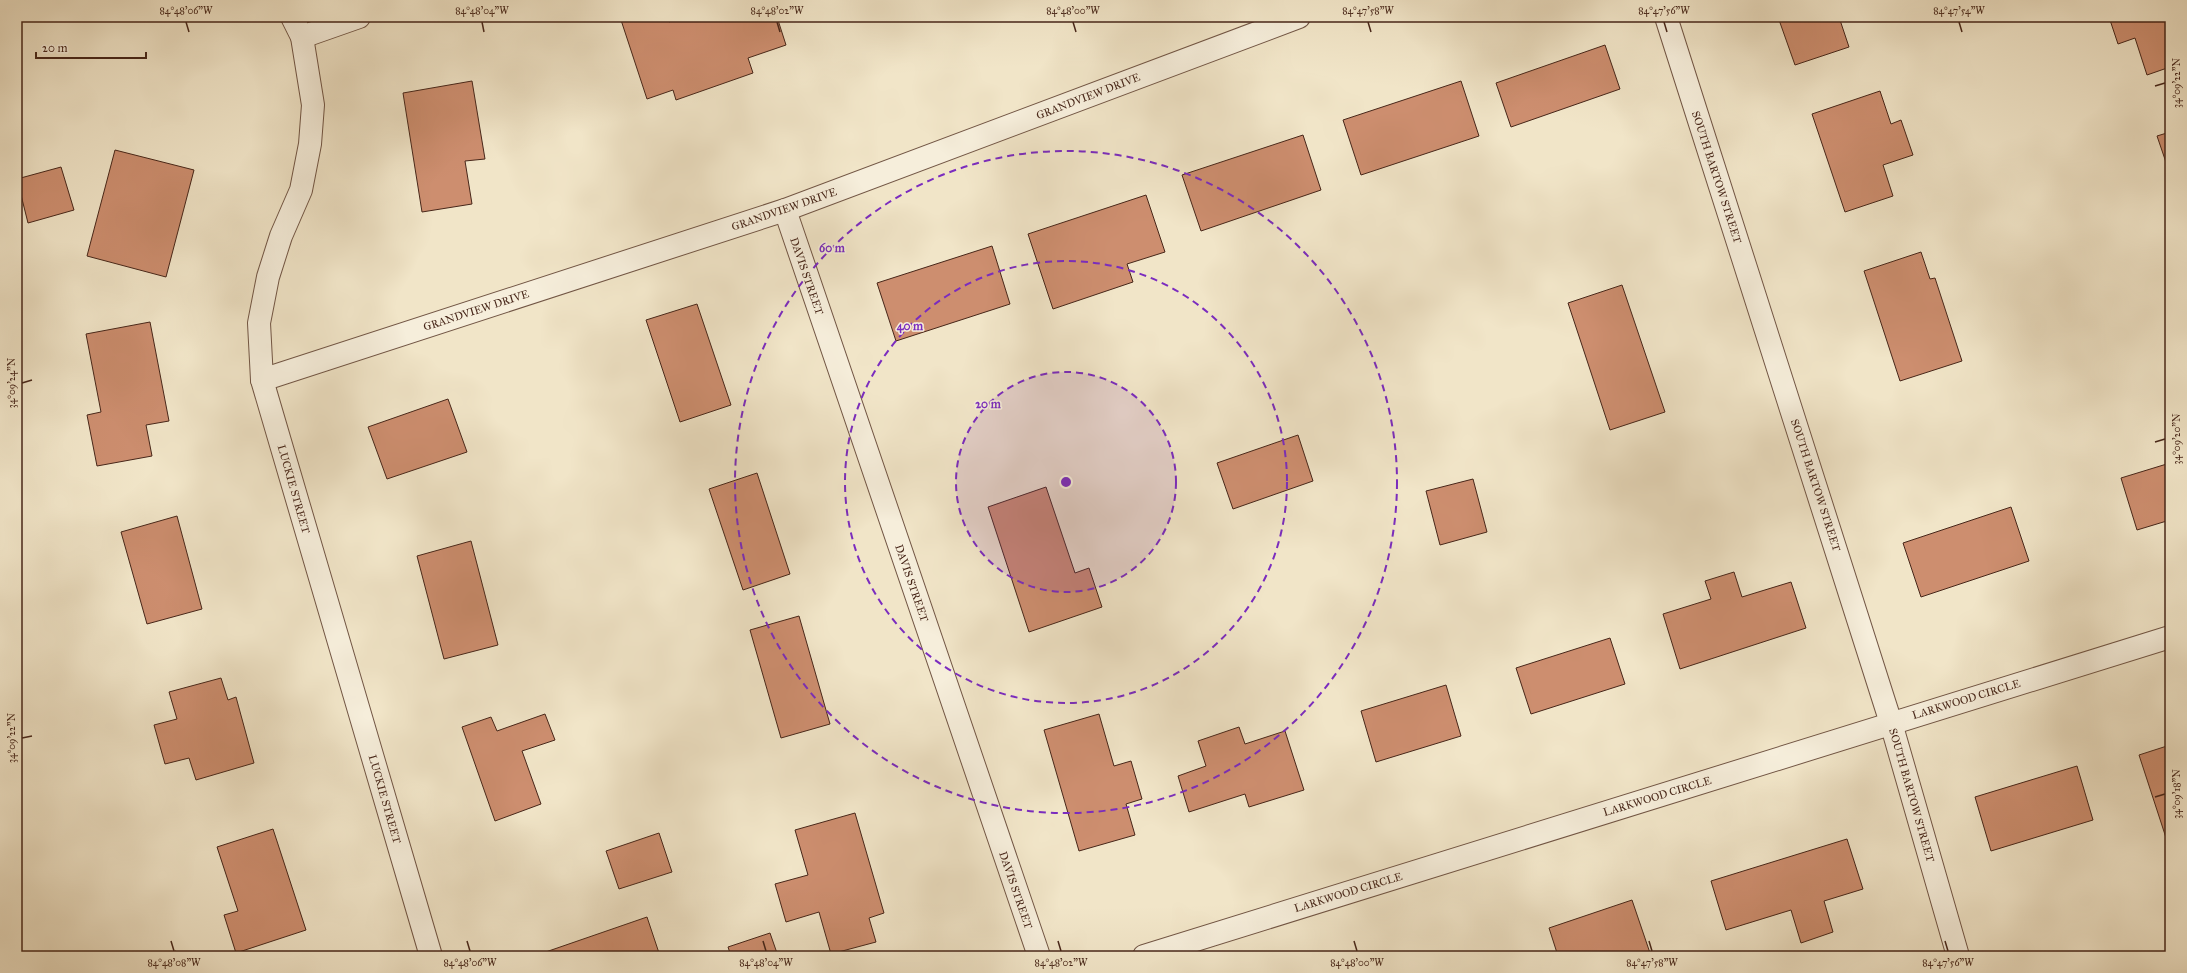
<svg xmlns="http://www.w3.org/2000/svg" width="2187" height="973" font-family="'IM FELL Great Primer',serif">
	<rect width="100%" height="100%" fill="#f1e5c8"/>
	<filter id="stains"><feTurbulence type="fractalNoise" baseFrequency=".005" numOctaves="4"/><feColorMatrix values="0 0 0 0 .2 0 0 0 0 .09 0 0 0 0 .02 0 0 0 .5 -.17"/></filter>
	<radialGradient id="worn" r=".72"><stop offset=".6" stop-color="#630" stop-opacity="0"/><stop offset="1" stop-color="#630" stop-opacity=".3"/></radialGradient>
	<g fill="#cd8e6f" stroke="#472619">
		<path d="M620 17H667L669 22 681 17H777L786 45 748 58 753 73 676 100 673 90 647 99Z"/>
		<path d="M1778 17H1839L1849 47 1795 65Z"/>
		<path d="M2109 17H2170V67L2147 75 2135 38 2118 44Z"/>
		<path d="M1605 45 1620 89 1511 127 1496 83Z"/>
		<path d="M472 81 485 159 465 161 472 204 422 212 403 93Z"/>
		<path d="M1461 81 1479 136 1361 175 1343 120Z"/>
		<path d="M1880 91 1891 124 1901 120 1913 155 1883 165 1893 196 1845 212 1812 114Z"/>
		<path d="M2170 132V174L2157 136Z"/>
		<path d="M1303 135 1321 190 1201 231 1182 175Z"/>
		<path d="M115 150 194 170 166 277 87 256Z"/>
		<path d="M61 167 74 210 28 223 17 179Z"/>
		<path d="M1146 195 1165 252 1127 264 1133 282 1053 309 1028 234Z"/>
		<path d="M992 246 1010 304 896 341 877 283Z"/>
		<path d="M1921 252 1930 279 1935 278 1962 361 1900 381 1864 271Z"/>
		<path d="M1622 285 1665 412 1610 430 1568 303Z"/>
		<path d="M697 304 731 405 680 422 646 320Z"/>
		<path d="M150 322 169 421 146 425 152 456 97 466 87 415 101 412 86 334Z"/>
		<path d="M448 399 467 452 387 479 368 427Z"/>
		<path d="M1298 435 1313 481 1233 509 1217 463Z"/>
		<path d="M2170 463V520L2137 530 2121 478Z"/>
		<path d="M757 473 790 574 743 590 709 489Z"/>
		<path d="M1473 479 1487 532 1440 545 1426 491Z"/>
		<path d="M1046 487 1075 573 1089 568 1102 607 1029 632 988 507Z"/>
		<path d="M2011 507 2029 561 1921 597 1903 543Z"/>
		<path d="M177 516 202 609 147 624 121 532Z"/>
		<path d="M471 541 498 645 444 659 417 556Z"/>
		<path d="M1734 572 1742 597 1791 582 1806 628 1680 669 1663 614 1711 599 1705 581Z"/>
		<path d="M799 616 830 724 781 738 750 630Z"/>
		<path d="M1610 638 1625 684 1531 714 1516 668Z"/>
		<path d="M221 678 228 700 236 697 254 763 196 780 189 758 165 764 154 725 177 719 169 692Z"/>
		<path d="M1446 685 1461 736 1376 762 1361 711Z"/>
		<path d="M545 714 555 740 522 751 541 804 495 821 462 727 491 717 497 731Z"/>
		<path d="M1099 714 1114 766 1131 761 1142 799 1126 804 1135 835 1079 851 1044 730Z"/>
		<path d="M1239 727 1245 744 1285 731 1304 790 1249 807 1245 794 1189 812 1178 776 1206 766 1198 741Z"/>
		<path d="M2170 745V850L2139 755Z"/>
		<path d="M2077 766 2093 820 1991 851 1975 797Z"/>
		<path d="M855 813 884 913 869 918 876 942 831 954 819 912 786 922 775 884 808 875 795 830Z"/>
		<path d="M273 829 306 930 236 953 224 915 238 911 217 847Z"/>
		<path d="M659 833 672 872 619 889 606 851Z"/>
		<path d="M1847 839 1863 889 1824 901 1833 932 1801 943 1791 910 1726 930 1711 881Z"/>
		<path d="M1632 900 1650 953 1639 956H1558L1549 928Z"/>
		<path d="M647 917 660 956H537V955Z"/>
		<path d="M770 933 778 956H731L728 947Z"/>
		<path d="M176 951 178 956H160Z"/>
	</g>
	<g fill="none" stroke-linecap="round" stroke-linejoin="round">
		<defs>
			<g id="minor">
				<path d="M292 17 302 37 313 105 310 144 301 190 281 236 268 277 259 323 262 380 431 956"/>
				<path d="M1666 17 1891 723 1958 956"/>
				<path d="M302 37 359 17"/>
				<path d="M785 210 1039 956"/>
				<path d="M262 380 785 210 1299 17"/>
				<path d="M1144 956 2170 637"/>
			</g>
		</defs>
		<use href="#minor" stroke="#725645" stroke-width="24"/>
		<use href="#minor" stroke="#f6eedb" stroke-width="22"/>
	</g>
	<path fill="none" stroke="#472619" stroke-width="1.5" d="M186 22 189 32M482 22 484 32M777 22 780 32M1073 22 1076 32M1368 22 1371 32M1664 22 1667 32M1959 22 1962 32M2155 86 2165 83M22 383 32 380M2155 442 2165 439M22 738 32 736M2155 797 2165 794M171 941 174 951M467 941 470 951M763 941 766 951M1058 941 1061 951M1354 941 1357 951M1649 941 1652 951M1945 941 1948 951"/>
	<circle cx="1066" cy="482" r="110" fill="#7b2cbf" fill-opacity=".12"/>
	<g fill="none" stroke="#7b2cbf" stroke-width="2" stroke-dasharray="7 5">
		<circle cx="1066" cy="482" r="110"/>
		<circle cx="1066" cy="482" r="221"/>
		<circle cx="1066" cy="482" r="331"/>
	</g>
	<g text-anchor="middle" stroke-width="3" stroke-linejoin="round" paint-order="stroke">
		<g font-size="11" fill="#472619" stroke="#f6eedb">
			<text transform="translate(1088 96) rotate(-21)" y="4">GRANDVIEW DRIVE</text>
			<text transform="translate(1717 177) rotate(72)" y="4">SOUTH BARTOW STREET</text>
			<text transform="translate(784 209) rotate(-19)" y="4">GRANDVIEW DRIVE</text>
			<text transform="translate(807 276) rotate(71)" y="4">DAVIS STREET</text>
			<text transform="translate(476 310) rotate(-18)" y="4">GRANDVIEW DRIVE</text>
			<text transform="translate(1816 485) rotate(72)" y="4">SOUTH BARTOW STREET</text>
			<text transform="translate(294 489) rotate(74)" y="4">LUCKIE STREET</text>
			<text transform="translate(912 583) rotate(71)" y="4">DAVIS STREET</text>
			<text transform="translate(1966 699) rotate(-17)" y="4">LARKWOOD CIRCLE</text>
			<text transform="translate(1912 795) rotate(74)" y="4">SOUTH BARTOW STREET</text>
			<text transform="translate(1657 796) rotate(-17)" y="4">LARKWOOD CIRCLE</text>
			<text transform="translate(385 799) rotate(74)" y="4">LUCKIE STREET</text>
			<text transform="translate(1016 890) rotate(71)" y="4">DAVIS STREET</text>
			<text transform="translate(1348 892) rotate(-17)" y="4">LARKWOOD CIRCLE</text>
		</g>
	</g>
	<circle cx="1066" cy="482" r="6" fill="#7b2cbf" stroke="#f6eedb" stroke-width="2"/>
	<g font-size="12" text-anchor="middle" font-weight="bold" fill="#7b2cbf" stroke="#f6eedb" stroke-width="3" stroke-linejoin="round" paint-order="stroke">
		<text x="832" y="252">60 m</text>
		<text x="910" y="330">40 m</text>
		<text x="988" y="408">20 m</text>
	</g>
	<rect width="2187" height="973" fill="none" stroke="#f1e5c8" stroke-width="44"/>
	<path d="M36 52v6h110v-6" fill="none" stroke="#472619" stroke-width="2"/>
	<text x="42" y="52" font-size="12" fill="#472619" stroke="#f6eedb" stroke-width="3" paint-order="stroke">20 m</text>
	<rect x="22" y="22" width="2143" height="929" fill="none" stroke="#472619" stroke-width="1.5"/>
	<g font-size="10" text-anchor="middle" fill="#472619">
		<text x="186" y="14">84°48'06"W</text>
		<text x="482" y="14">84°48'04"W</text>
		<text x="777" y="14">84°48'02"W</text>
		<text x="1073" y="14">84°48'00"W</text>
		<text x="1368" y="14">84°47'58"W</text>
		<text x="1664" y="14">84°47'56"W</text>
		<text x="1959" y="14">84°47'54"W</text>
		<text transform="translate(2176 83) rotate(-90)" y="4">34°09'22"N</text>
		<text transform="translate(11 383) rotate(-90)" y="4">34°09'24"N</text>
		<text transform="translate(2176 439) rotate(-90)" y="4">34°09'20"N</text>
		<text transform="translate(11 738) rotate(-90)" y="4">34°09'22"N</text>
		<text transform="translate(2176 794) rotate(-90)" y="4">34°09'18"N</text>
		<text x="174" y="966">84°48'08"W</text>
		<text x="470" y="966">84°48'06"W</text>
		<text x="766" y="966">84°48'04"W</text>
		<text x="1061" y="966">84°48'02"W</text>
		<text x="1357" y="966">84°48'00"W</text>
		<text x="1652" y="966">84°47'58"W</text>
		<text x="1948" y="966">84°47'56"W</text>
	</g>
	<rect width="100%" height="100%" filter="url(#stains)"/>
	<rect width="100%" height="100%" fill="url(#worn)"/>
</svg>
